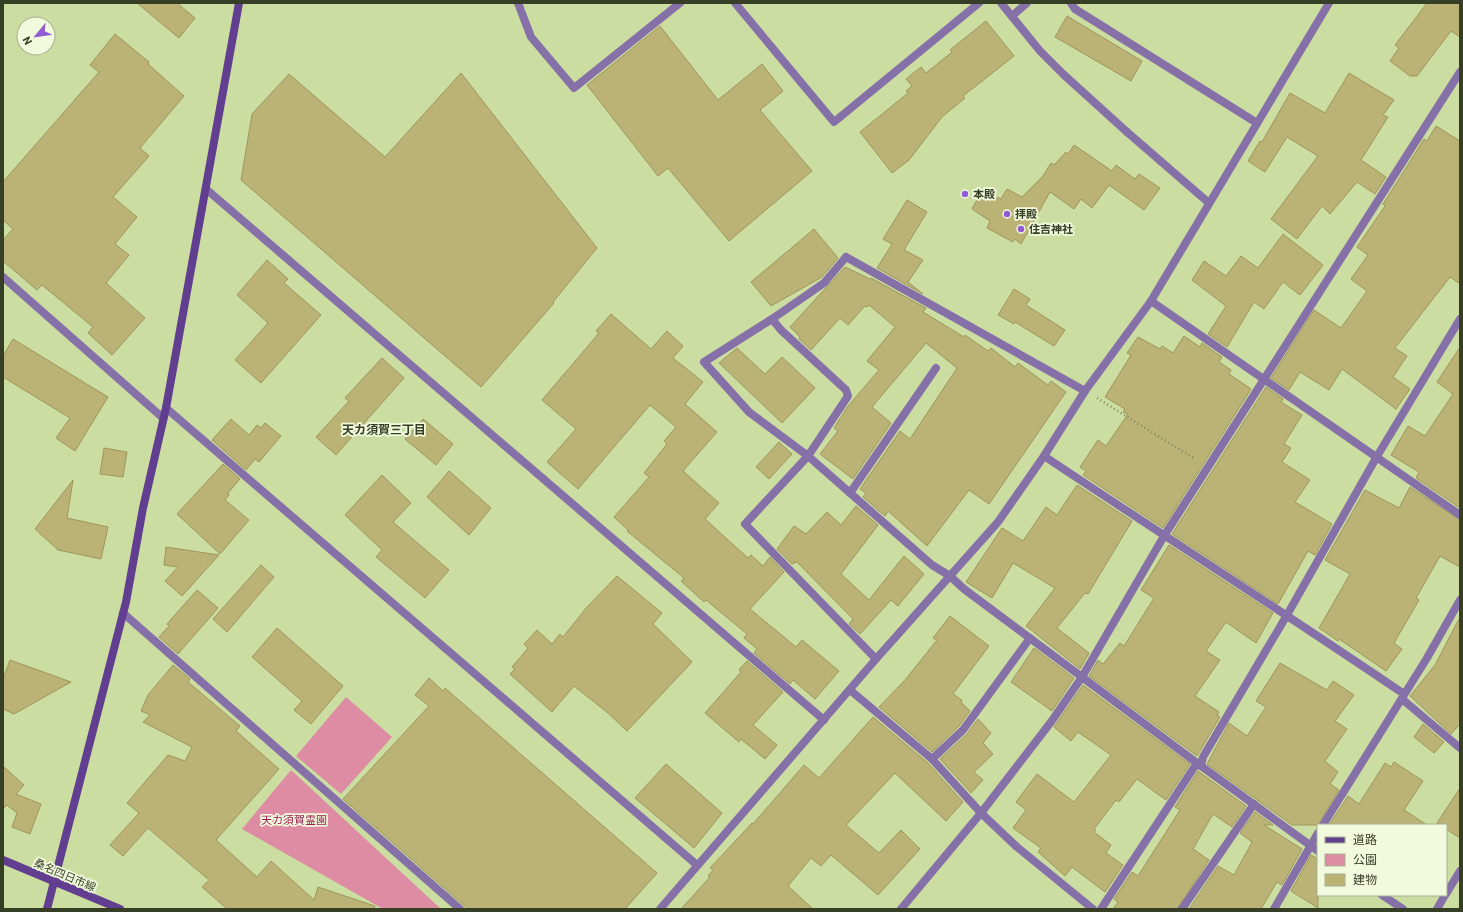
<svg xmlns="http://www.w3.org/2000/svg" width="1463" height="912" font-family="Barlow,'Noto Sans JP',sans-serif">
	<rect width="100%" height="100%" fill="#ccdda2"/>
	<g fill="#dd8ca3">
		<path d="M346 697 392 737 341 794 296 756Z"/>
		<path d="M291 770 441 909H383L242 829Z"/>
	</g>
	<g fill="#bbb376" stroke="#9e965a">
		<path d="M137 3H177L195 18 179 38Z"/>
		<path d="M1427 3H1460V37L1451 31 1417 76H1410L1390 61 1399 48 1395 45Z"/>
		<path d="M1067 16 1142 61 1131 81 1055 37Z"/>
		<path d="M986 21 1014 56 963 96 965 98 942 117 909 160 892 173 860 132 908 93 906 91 912 86 906 79 921 67 926 73 952 52 950 50Z"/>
		<path d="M660 26 718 100 762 64 783 91 760 110 812 171 729 241 668 168 658 176 587 85Z"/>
		<path d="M115 34 149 62 148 64 184 96 140 148 149 156 113 197 137 217 115 244 129 255 106 283 145 318 112 355 88 333 93 327 42 285 37 290 3 261V240L13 229 3 220V182L99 72 90 65Z"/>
		<path d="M461 73 597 248 553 302 554 303 481 387 241 180 252 114 289 74 385 157Z"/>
		<path d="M1349 73 1394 100 1383 115 1388 117 1361 160 1386 177 1375 194 1357 182 1330 214 1322 206 1297 239 1271 219 1318 156 1287 137 1265 172 1248 161 1260 141 1262 142 1290 93 1325 113Z"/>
		<path d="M1436 126 1460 141V284L1450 277 1395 348 1407 356 1393 377 1410 389 1396 409 1342 369 1329 390 1300 372 1289 390 1271 378 1314 310 1341 328 1367 291 1351 279 1368 255 1357 247 1385 206 1383 204 1385 201 1424 139 1427 141Z"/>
		<path d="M1074 145 1112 171 1116 165 1135 179 1139 174 1160 188 1144 210 1109 185 1092 208 1081 199 1074 209 1050 192 1021 244 1015 239 1013 242 987 228 990 221 972 209 981 192 996 200 997 197 1001 199 1007 189 1022 197 1043 176 1051 163 1054 165 1066 152 1068 154Z"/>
		<path d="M907 200 927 212 904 250 923 260 908 282 923 294 877 268 892 244 883 239Z"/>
		<path d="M814 229 838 258 822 277 771 306 751 282Z"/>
		<path d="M1283 234 1323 265 1300 295 1283 282 1264 309 1254 302 1227 347 1208 334 1226 306 1192 280 1204 261 1226 276 1241 256 1258 268Z"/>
		<path d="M267 260 288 279 284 283 321 315 261 383 235 360 268 323 237 295Z"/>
		<path d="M845 267 870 279 871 278 926 308 923 312 964 337 965 335 988 351 991 348 1015 367 1018 363 1048 385 1051 381 1066 392 989 504 969 490 927 546 888 511 885 516 863 497 866 493 860 489 900 431 910 439 957 368 926 343 872 407 891 423 853 479 820 454 838 431 834 428 848 406 879 370 867 361 895 327 869 305 867 307 865 306 848 325 840 318 811 350 799 339 800 337 790 327Z"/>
		<path d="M1014 289 1030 299 1026 305 1065 330 1054 346 1015 322 1014 324 998 315Z"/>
		<path d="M611 314 651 349 667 331 683 346 673 358 703 382 685 404 717 432 683 471 719 503 705 519 748 558 751 555 763 566 770 557 784 572 750 609 796 647 802 640 839 671 815 699 793 680 790 684 754 653 757 649 744 638 747 634 706 600 704 602 681 581 684 578 627 531 628 530 614 517 649 477 644 473 667 444 664 441 676 427 650 405 578 489 547 462 576 429 542 400 599 333 596 331Z"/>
		<path d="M1184 336 1200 347 1202 343 1222 357 1219 362 1231 370 1229 374 1251 389 1163 528 1083 475 1086 471 1080 467 1098 440 1106 446 1128 414 1123 412 1125 409 1105 397 1131 355 1127 353 1138 337 1160 349 1162 346 1173 353Z"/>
		<path d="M13 339 108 397 75 451 56 438 70 418 3 377V356Z"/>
		<path d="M1460 347V508L1416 478 1419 472 1391 455 1408 426 1425 436 1453 394 1437 382Z"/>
		<path d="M737 348 765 374 782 357 815 388 782 423 719 363Z"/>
		<path d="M382 358 404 378 336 455 316 437 349 401 345 398Z"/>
		<path d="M1266 387 1283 399 1281 402 1302 415 1284 444 1291 448 1282 462 1310 480 1295 502 1332 524 1315 555 1308 551 1278 604 1172 534Z"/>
		<path d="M231 419 249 435 257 425 261 428 265 423 281 436 259 462 255 459 246 470 212 440Z"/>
		<path d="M423 419 453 444 436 465 405 439Z"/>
		<path d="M779 442 792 454 769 479 756 467Z"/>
		<path d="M104 448 127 452 123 477 100 474Z"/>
		<path d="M223 464 240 479 228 493 229 495 225 500 249 520 220 554 177 514Z"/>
		<path d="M449 471 491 508 469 535 427 497Z"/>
		<path d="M382 475 411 503 393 522 449 570 425 598 376 557 382 550 345 515Z"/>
		<path d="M73 480 67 518 108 527 101 559 58 550 35 529Z"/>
		<path d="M1077 485 1132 521 1088 594 1085 593 1057 628 1089 653 1080 669 1026 626 1055 588 1013 563 992 598 966 582 1002 528 1023 541 1046 507 1057 515Z"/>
		<path d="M1410 487 1460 520V567L1440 556 1416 598 1419 600 1394 643 1402 649 1386 671 1339 639 1338 641 1319 628 1350 574 1325 560 1365 490 1399 508Z"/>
		<path d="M856 506 878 525 841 574 869 600 904 556 924 574 898 606 891 600 860 634 849 624 853 619 797 562 792 564 777 549 794 526 806 534 827 512 841 525Z"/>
		<path d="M1169 545 1273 613 1256 643 1226 622 1206 651 1220 660 1195 696 1219 712 1217 715 1220 717 1197 756 1089 676 1098 660 1103 664 1120 643 1124 646 1154 598 1141 590Z"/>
		<path d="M166 547 219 555 182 596 165 581 178 567 164 565Z"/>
		<path d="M261 565 274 577 227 632 213 619Z"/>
		<path d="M617 576 662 613 653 624 692 662 627 731 608 713 574 686 552 712 510 674 515 669 512 667 528 648 524 644 537 630 552 644 560 634 563 637 587 607Z"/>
		<path d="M197 590 218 608 178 654 159 637 169 626 167 624Z"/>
		<path d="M950 616 989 646 953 694 962 700 961 702 970 711 959 726 932 752 879 707 905 680 937 640 933 638Z"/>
		<path d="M1460 617V724L1451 734 1410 696 1435 665Z"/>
		<path d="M277 628 343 686 311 724 294 710 302 701 252 657Z"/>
		<path d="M1034 648 1074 678 1052 711 1011 682Z"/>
		<path d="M10 660 71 682 14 714 3 709V679Z"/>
		<path d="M747 661 783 692 753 725 777 745 765 759 741 739 739 742 705 713 741 672 739 670Z"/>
		<path d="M1280 663 1327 690 1333 681 1354 695 1335 721 1347 729 1325 761 1338 772 1330 784 1339 790 1318 825H1292L1207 764 1229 723 1247 736 1266 707 1256 701Z"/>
		<path d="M173 665 190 679 188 682 240 726 236 731 279 769 216 840 257 877 271 861 314 900 318 887 375 906 374 909H227L202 887 209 880 148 828 123 856 110 845 139 813 127 803 168 755 185 761 192 747 143 722 150 715 141 711 148 695Z"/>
		<path d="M429 678 443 691 445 688 657 873 625 909H468L343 799 429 706 415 695Z"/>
		<path d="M1083 685 1190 764 1166 800 1137 779 1119 802 1116 800 1094 829 1096 830 1094 832 1111 845 1106 853 1123 865 1105 892 1072 867 1065 876 1038 852 1041 848 1013 828 1026 810 1016 802 1037 774 1074 802 1111 755 1078 732 1071 741 1054 727Z"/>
		<path d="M873 717 928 763 963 802 946 821 895 773 846 825 879 853 901 830 920 849 878 895 831 855 821 866 811 858 788 886 813 909H681L710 877 708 876 713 870 710 868 752 823 753 824 804 765 819 778Z"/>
		<path d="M978 719 991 733 983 743 993 754 974 772 983 780 971 793 940 759 967 734Z"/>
		<path d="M1423 724 1444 742 1434 753 1414 737Z"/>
		<path d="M1394 762 1423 781 1404 810 1427 825H1329L1348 796 1359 804 1385 763 1391 767Z"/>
		<path d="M666 764 722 813 694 848 635 798Z"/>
		<path d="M3 766 24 785 16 794 41 804 30 834 12 827 17 813 7 805 3 809Z"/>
		<path d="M1198 771 1246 806 1232 827 1213 814 1193 849 1209 860 1177 909H1113L1118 902 1114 899 1132 872 1138 876 1180 810 1175 807Z"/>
		<path d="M1460 788V838L1446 829V825L1437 823Z"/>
		<path d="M1255 812 1273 825H1264L1302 849 1282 885 1277 882 1261 909H1189L1218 866 1234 875 1252 842 1240 833Z"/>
		<path d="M1311 855 1318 859V908L1291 891Z"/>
	</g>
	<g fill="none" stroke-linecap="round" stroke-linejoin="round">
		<path stroke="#7d8960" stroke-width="2.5" stroke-dasharray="1 3" stroke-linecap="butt" d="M1097 398 1195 459"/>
		<g stroke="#8670a8" stroke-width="8">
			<path d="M518 3 531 37 574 88 680 3"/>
			<path d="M735 3 834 122 979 3"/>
			<path d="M1001 3 1040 51 1063 74 1127 132"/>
			<path d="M1071 3 1075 9 1257 123"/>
			<path d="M1012 16 1027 3"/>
			<path d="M846 257 1085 391"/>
			<path d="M123 613 460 909"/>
			<path d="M850 690 932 759 981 813 1017 847 1093 909"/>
			<path d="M932 759 963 730 1030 638"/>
			<path d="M1182 909 1254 804"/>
		</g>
		<g stroke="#8670a8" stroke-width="8">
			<path d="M1127 132 1209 203"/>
			<path d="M206 189 824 720"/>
			<path d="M3 277 163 418"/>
			<path d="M1151 301 1460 515"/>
			<path d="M772 319 824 283 846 257"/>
			<path d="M166 408 697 865"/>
			<path d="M1044 456C1164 536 1285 613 1404 694"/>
			<path d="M850 493 936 368"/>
			<path d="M876 659 745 524 808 456 848 396 846 390 781 330 772 319 704 362 749 412 808 456 932 565 950 576 964 589 1197 763 1318 851"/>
			<path d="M1402 699 1460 748"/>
			<path d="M1201 766 1203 757 1287 615 1376 458 1460 319"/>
			<path d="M1323 825 1427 658 1460 600"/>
			<path d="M1446 894 1460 871"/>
			<path d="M1382 895 1403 909"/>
			<path d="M660 909 876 659 998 522 1044 456 1085 391 1151 301 1329 3"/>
			<path d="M901 909 981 813 1051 722 1082 677 1164 536 1460 72"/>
			<path d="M1101 909 1197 763"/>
			<path d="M1274 909 1318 833"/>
			<path d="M1437 909 1445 895"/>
		</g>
		<g stroke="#613e8f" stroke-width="8">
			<path d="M3 860 120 909"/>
			<path d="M47 909 126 602 143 508 166 408 239 3"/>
		</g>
	</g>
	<g fill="#915bd4" stroke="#f1fadc" stroke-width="1.5">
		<circle cx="965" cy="194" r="4"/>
		<circle cx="1007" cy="214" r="4"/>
		<circle cx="1021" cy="229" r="4"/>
	</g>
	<g text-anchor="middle" stroke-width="3.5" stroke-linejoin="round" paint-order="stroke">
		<g font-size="11" font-weight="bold" fill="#373e26" stroke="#f1fadc" text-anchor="start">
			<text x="973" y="198">本殿</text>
			<text x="1015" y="218">拝殿</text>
			<text x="1029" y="233">住吉神社</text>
		</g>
		<g font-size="11" fill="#9a1e52" stroke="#f1fadc">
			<text x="294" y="824">天カ須賀霊園</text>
		</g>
		<g font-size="11" fill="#373e26" stroke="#f1fadc">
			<text transform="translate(65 875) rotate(23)" y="4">桑名四日市線</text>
		</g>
		<g font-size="12" font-weight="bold" fill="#373e26" stroke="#f1fadc">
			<text x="384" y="434">天カ須賀三丁目</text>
		</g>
	</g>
	<rect width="1463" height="912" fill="none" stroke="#373e26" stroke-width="8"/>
	<rect x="1317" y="824" width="130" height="72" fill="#f1fadc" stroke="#a7af93"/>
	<rect x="1325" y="837" width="20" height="6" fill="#613e8f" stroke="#a7af93"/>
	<text x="1353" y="844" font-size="12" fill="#373e26">道路</text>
	<rect x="1325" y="854" width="20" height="12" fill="#dd8ca3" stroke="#a7af93"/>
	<text x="1353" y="864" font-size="12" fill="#373e26">公園</text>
	<rect x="1325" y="874" width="20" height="12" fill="#bbb376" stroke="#a7af93"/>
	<text x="1353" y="884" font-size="12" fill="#373e26">建物</text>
	<g transform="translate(36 36) rotate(241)"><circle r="19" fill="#f1fadc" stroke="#a7af93"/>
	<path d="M0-3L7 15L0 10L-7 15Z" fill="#915bd4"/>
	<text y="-6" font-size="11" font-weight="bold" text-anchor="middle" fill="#373e26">N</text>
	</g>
</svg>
